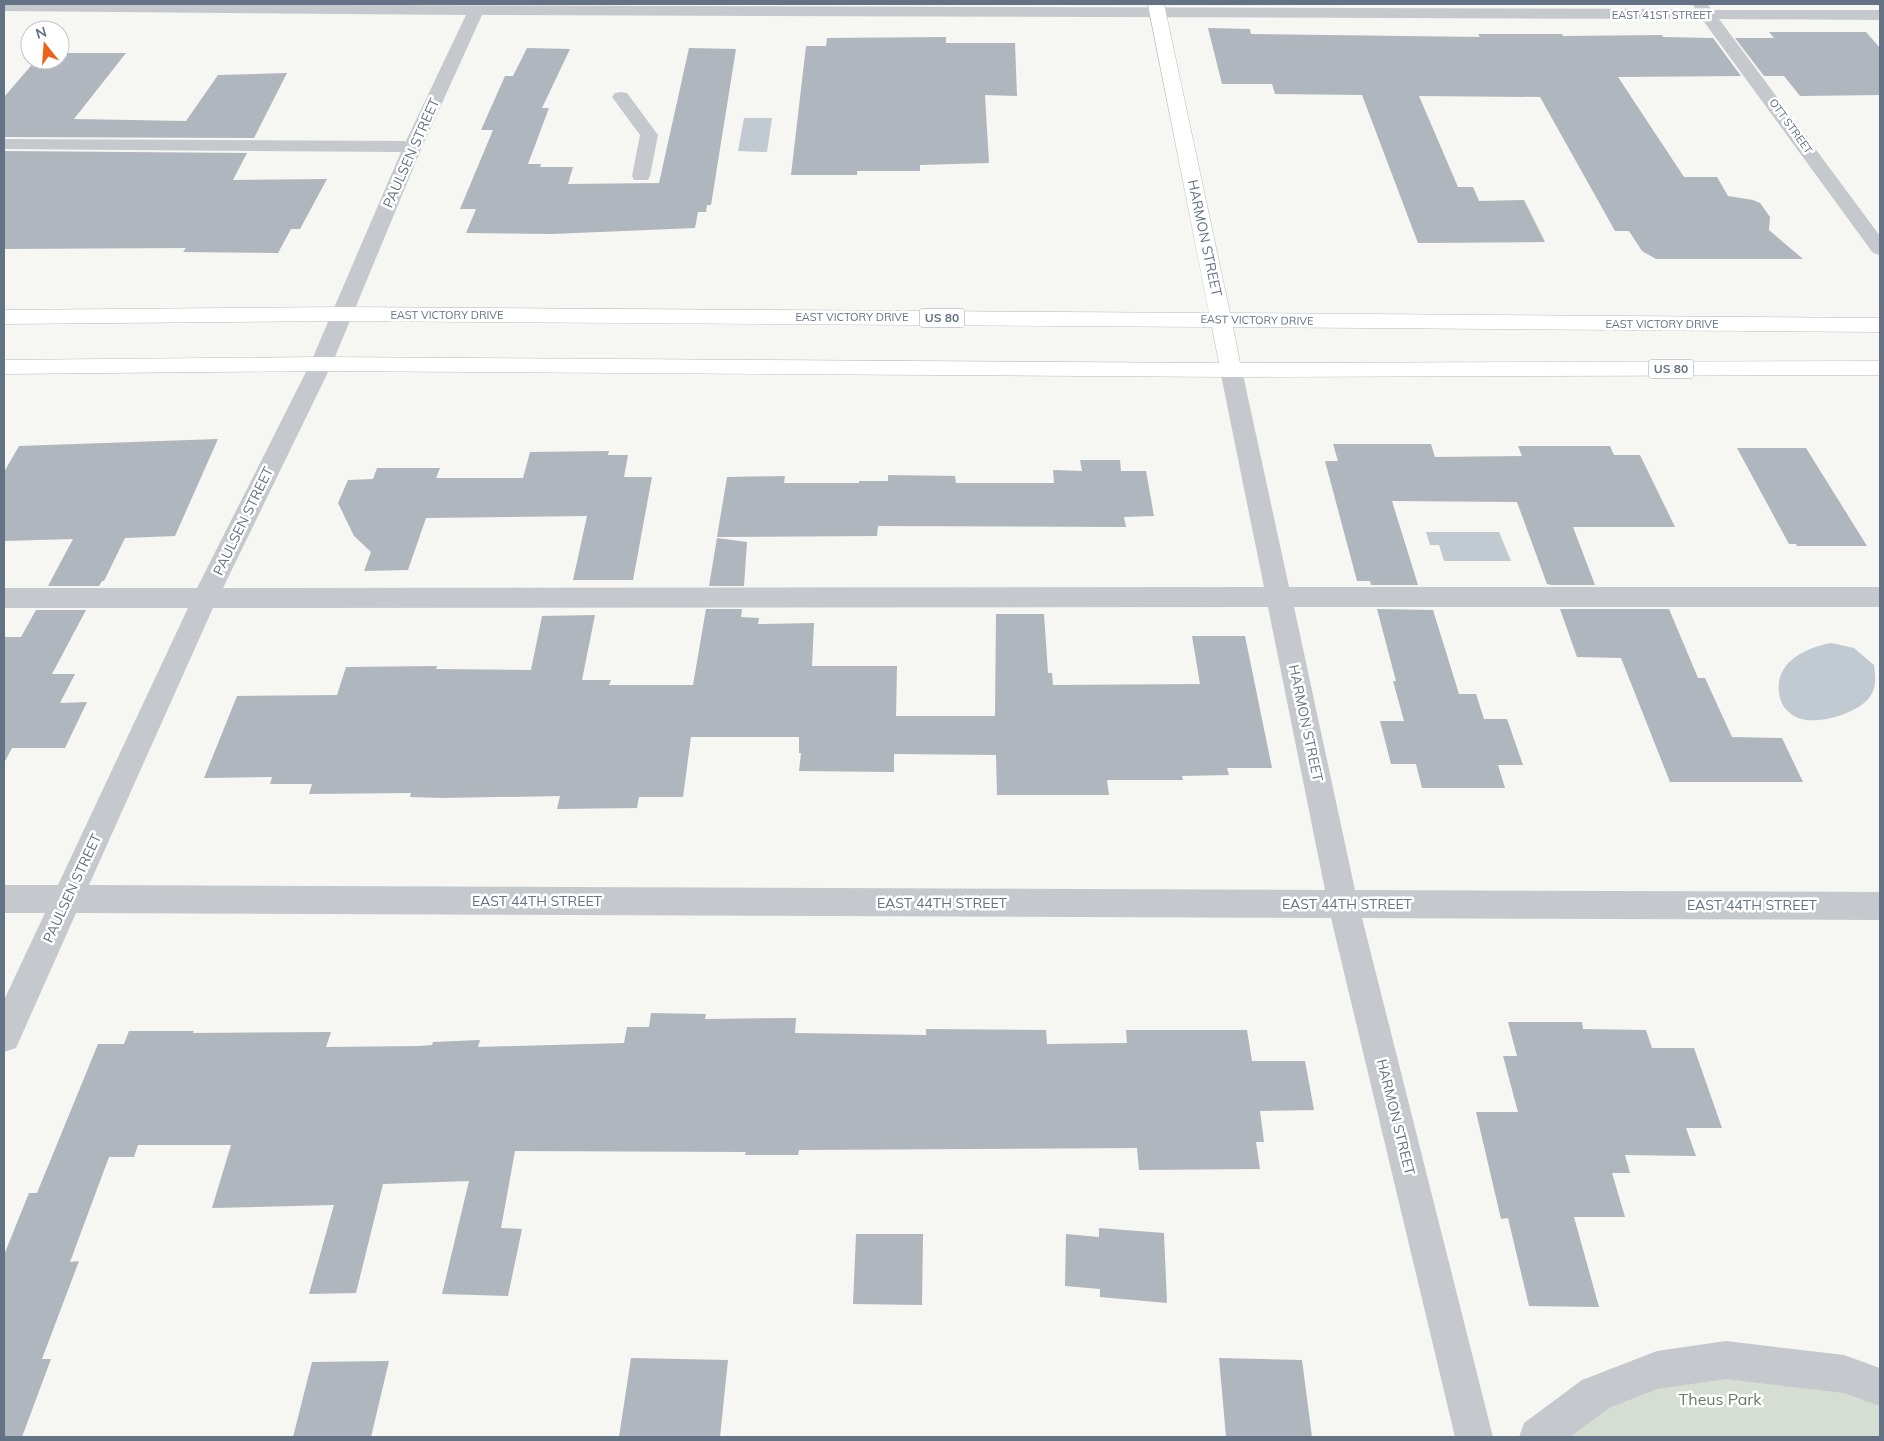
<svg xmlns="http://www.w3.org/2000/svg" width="1884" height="1441" font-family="Mulish,sans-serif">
	<rect width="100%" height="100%" fill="#f6f6f2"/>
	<path fill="#d6ded3" d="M1657 1370 1844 1374 1880 1387V1437H1538L1596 1394Z"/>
	<g fill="#c1cad0">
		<path d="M744 118H772L767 152 738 151Z"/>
		<path d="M1426 532H1499L1511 561H1444L1439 545H1430Z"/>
		<path d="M1831 643 1854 648 1874 665C1875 674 1877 686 1871 695 1861 713 1815 727 1796 717 1786 712 1780 703 1779 693 1775 662 1805 648 1831 643Z"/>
	</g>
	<g fill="#b0b6bd">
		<path d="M1208 28 1250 29 1251 34 1480 37 1478 34H1562L1563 36 1662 35 1663 37 1713 38 1741 76 1618 77 1684 177H1717L1728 196 1753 200 1760 203 1770 217 1769 230 1803 259H1656L1642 251 1629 231H1615L1540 97 1419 96 1458 187H1473L1479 201 1524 200 1545 242 1418 243 1362 95 1275 94 1272 84H1222Z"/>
		<path d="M1769 32H1866L1880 48V95L1800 96 1784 76H1764L1735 38H1774Z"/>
		<path d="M946 37V43H1015L1017 96 985 95 989 163 920 165V171H857V175H791L806 46H826L827 38Z"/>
		<path d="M527 48 570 49 542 108H549L528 164H541L540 167H573L568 184 659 183 689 48 736 49 711 205H707L706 212H698L695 228 552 234 466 233 476 209H460L493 130H481L505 76H513Z"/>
		<path d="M60 53H126L74 119 186 121 218 75 287 73 254 138 4 137V97L36 60H60Z"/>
		<path d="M4 151 247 153 233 180 327 179 300 229H291L278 253 183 252 186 248 4 249Z"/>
		<path d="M218 439 175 536 125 538 104 581H102L99 586H48L73 539 4 541V472L19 446Z"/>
		<path d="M1333 444H1431L1435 457 1522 456 1518 446H1610L1614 455H1640L1675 527H1573L1595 585H1552L1547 584 1517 502 1392 501 1418 585H1371L1370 581H1357L1325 461H1338Z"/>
		<path d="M1737 448H1806L1867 546H1797L1796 544H1789Z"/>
		<path d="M609 451 608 455H628L624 477H652L633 580H573L587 516 426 518 408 570 364 571 371 552 354 536 338 503 348 480 373 479 377 468H440L436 478H523L530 452Z"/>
		<path d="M1080 460H1120L1121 471H1146L1154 516 1124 517 1126 527 878 526 877 536 717 537 727 477 785 476 784 483H859V481H888V475L955 476 956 483H1054L1053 470 1082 471Z"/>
		<path d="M717 538 747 542 744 586H709Z"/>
		<path d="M706 609H742L741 617 759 618 758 624 814 623 812 666H897L896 716H995L996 614H1044L1048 673H1052L1053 685 1200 684 1192 636H1245L1272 768H1227L1229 775 1182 776 1183 780H1107L1109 795H997L996 755 894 754V772L799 771 801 753H799V737H691L683 797H639L637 808 557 809 560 796 442 798 410 797 411 793 309 794 312 784H270L272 777 204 778 237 696 337 695 346 667 437 666 436 669 531 670 542 616 595 615 582 680H611L609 685H693Z"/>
		<path d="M1377 609 1433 610 1459 694H1476L1484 719H1507L1523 765H1498L1505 788H1422L1416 764H1391L1380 721H1404L1393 681H1396Z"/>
		<path d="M1560 609H1669L1698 678H1705L1732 737 1782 738 1803 782H1670L1621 658 1577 657Z"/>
		<path d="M36 610H86L52 674H75L60 703 87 702 65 748H12L4 763V637H21Z"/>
		<path d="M651 1013 706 1014 705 1019 796 1018 795 1033 926 1035V1029L1046 1030 1047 1044 1127 1043 1126 1030H1247L1252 1061H1305L1314 1110 1260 1111 1264 1142H1256L1260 1169 1139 1170 1137 1148 799 1150 798 1155H745L746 1152 515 1151 501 1228 522 1229 508 1296 442 1294 469 1181 383 1184 356 1293 309 1294 334 1205 212 1208 231 1145H138L134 1157H109L70 1262 79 1261 42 1359H51L22 1437H4V1255L29 1193H37L98 1044H124L129 1031H194L193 1033 331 1032 326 1047 419 1046 432 1045 433 1042 480 1040 478 1047 624 1043 627 1027H649Z"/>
		<path d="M1508 1022H1582L1583 1029 1646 1030 1652 1048H1694L1722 1128H1686L1696 1156 1625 1155 1630 1173H1612L1625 1217H1574L1599 1307 1529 1306 1508 1218 1501 1219 1476 1112H1518L1503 1056H1517Z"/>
		<path d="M1099 1228 1164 1233 1167 1303 1100 1297V1289L1065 1286 1066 1234 1099 1237Z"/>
		<path d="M856 1234H923L922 1305 853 1304Z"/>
		<path d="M631 1358 728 1360 720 1437H619Z"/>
		<path d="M1219 1358 1302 1360 1312 1437H1226Z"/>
		<path d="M389 1361 371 1437H293L312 1362Z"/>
	</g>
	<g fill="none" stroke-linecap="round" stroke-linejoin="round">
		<defs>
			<path id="major" d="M1148 4H1164L1230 313 1880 318V332L1233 327 1240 363 1880 361V375L1231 377 321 371 4 374V360L321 357 1219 363 1212 327 342 321 4 324V310L342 307 1209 313Z"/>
		</defs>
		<use href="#major" stroke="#b8bbc0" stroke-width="1"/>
		<g fill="#c5c8cc" fill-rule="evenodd">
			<path d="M4 4 1695 9 1693 4H1707L1712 10H1880V20L1719 19 1880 236V255L1873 253 1702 19 482 15 422 147 332 364 223 588 1264 587 1220 370 1223 365 1231 363 1239 365 1242 370 1289 587H1880V607H1294L1355 890 1880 892V920L1362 918 1493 1437H1455L1331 918 76 913 16 1048 4 1052V1000L45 913H4V885H58L188 608H4V588H197L310 364 401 152 4 149V139L406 141 466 15 4 11ZM1268 607 1325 890 89 885 213 608Z"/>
			<path d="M621 92 627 93 658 135 650 176 648 180H634L632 176 640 135 612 97 615 93Z"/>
			<path d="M1726 1341 1844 1355 1880 1368V1406L1844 1393 1726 1379 1657 1389 1609 1408 1570 1437H1519L1524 1423 1582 1380 1657 1351Z"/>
		</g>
		<use href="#major" fill="#fff" fill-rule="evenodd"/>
	</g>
	<g text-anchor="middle" stroke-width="5" stroke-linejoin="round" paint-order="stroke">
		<g font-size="11" fill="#637285" stroke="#fff">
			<text x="1662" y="19">EAST 41ST STREET</text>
			<text transform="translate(1791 126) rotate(54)" y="4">OTT STREET</text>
			<text x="447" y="319">EAST VICTORY DRIVE</text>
			<text x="852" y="321">EAST VICTORY DRIVE</text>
			<text transform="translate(1257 320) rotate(1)" y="4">EAST VICTORY DRIVE</text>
			<text x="1662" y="328">EAST VICTORY DRIVE</text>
		</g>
		<g fill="#fff" stroke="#929caa" stroke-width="1">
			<rect x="919.5" y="308.5" width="45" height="19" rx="4"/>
			<rect x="1648.5" y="359.5" width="45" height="19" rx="4"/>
		</g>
		<g font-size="12" font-weight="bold" fill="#637285">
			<text x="942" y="322">US 80</text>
			<text x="1671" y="373">US 80</text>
		</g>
		<g font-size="14" fill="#637285" stroke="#fff">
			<text transform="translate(411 153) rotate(-66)" y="5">PAULSEN STREET</text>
			<text transform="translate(1205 238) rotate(78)" y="5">HARMON STREET</text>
			<text transform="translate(243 521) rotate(-64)" y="5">PAULSEN STREET</text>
			<text transform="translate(1306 723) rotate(78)" y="5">HARMON STREET</text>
			<text transform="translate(72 888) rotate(-65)" y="5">PAULSEN STREET</text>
			<text x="537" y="906">EAST 44TH STREET</text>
			<text x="942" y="908">EAST 44TH STREET</text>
			<text x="1347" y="909">EAST 44TH STREET</text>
			<text x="1752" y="910">EAST 44TH STREET</text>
			<text transform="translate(1396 1117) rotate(76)" y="5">HARMON STREET</text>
		</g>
		<g font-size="16" fill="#657c62" stroke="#fff">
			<text x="1720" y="1405">Theus Park</text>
		</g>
	</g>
	<rect width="1884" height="1441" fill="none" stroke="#637285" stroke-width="10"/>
	<g transform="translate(45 45) rotate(343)"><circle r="24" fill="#ffffff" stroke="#c1c7ce"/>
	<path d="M0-4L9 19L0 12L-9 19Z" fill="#ee611a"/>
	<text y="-8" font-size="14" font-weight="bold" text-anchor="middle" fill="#637285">N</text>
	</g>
</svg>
